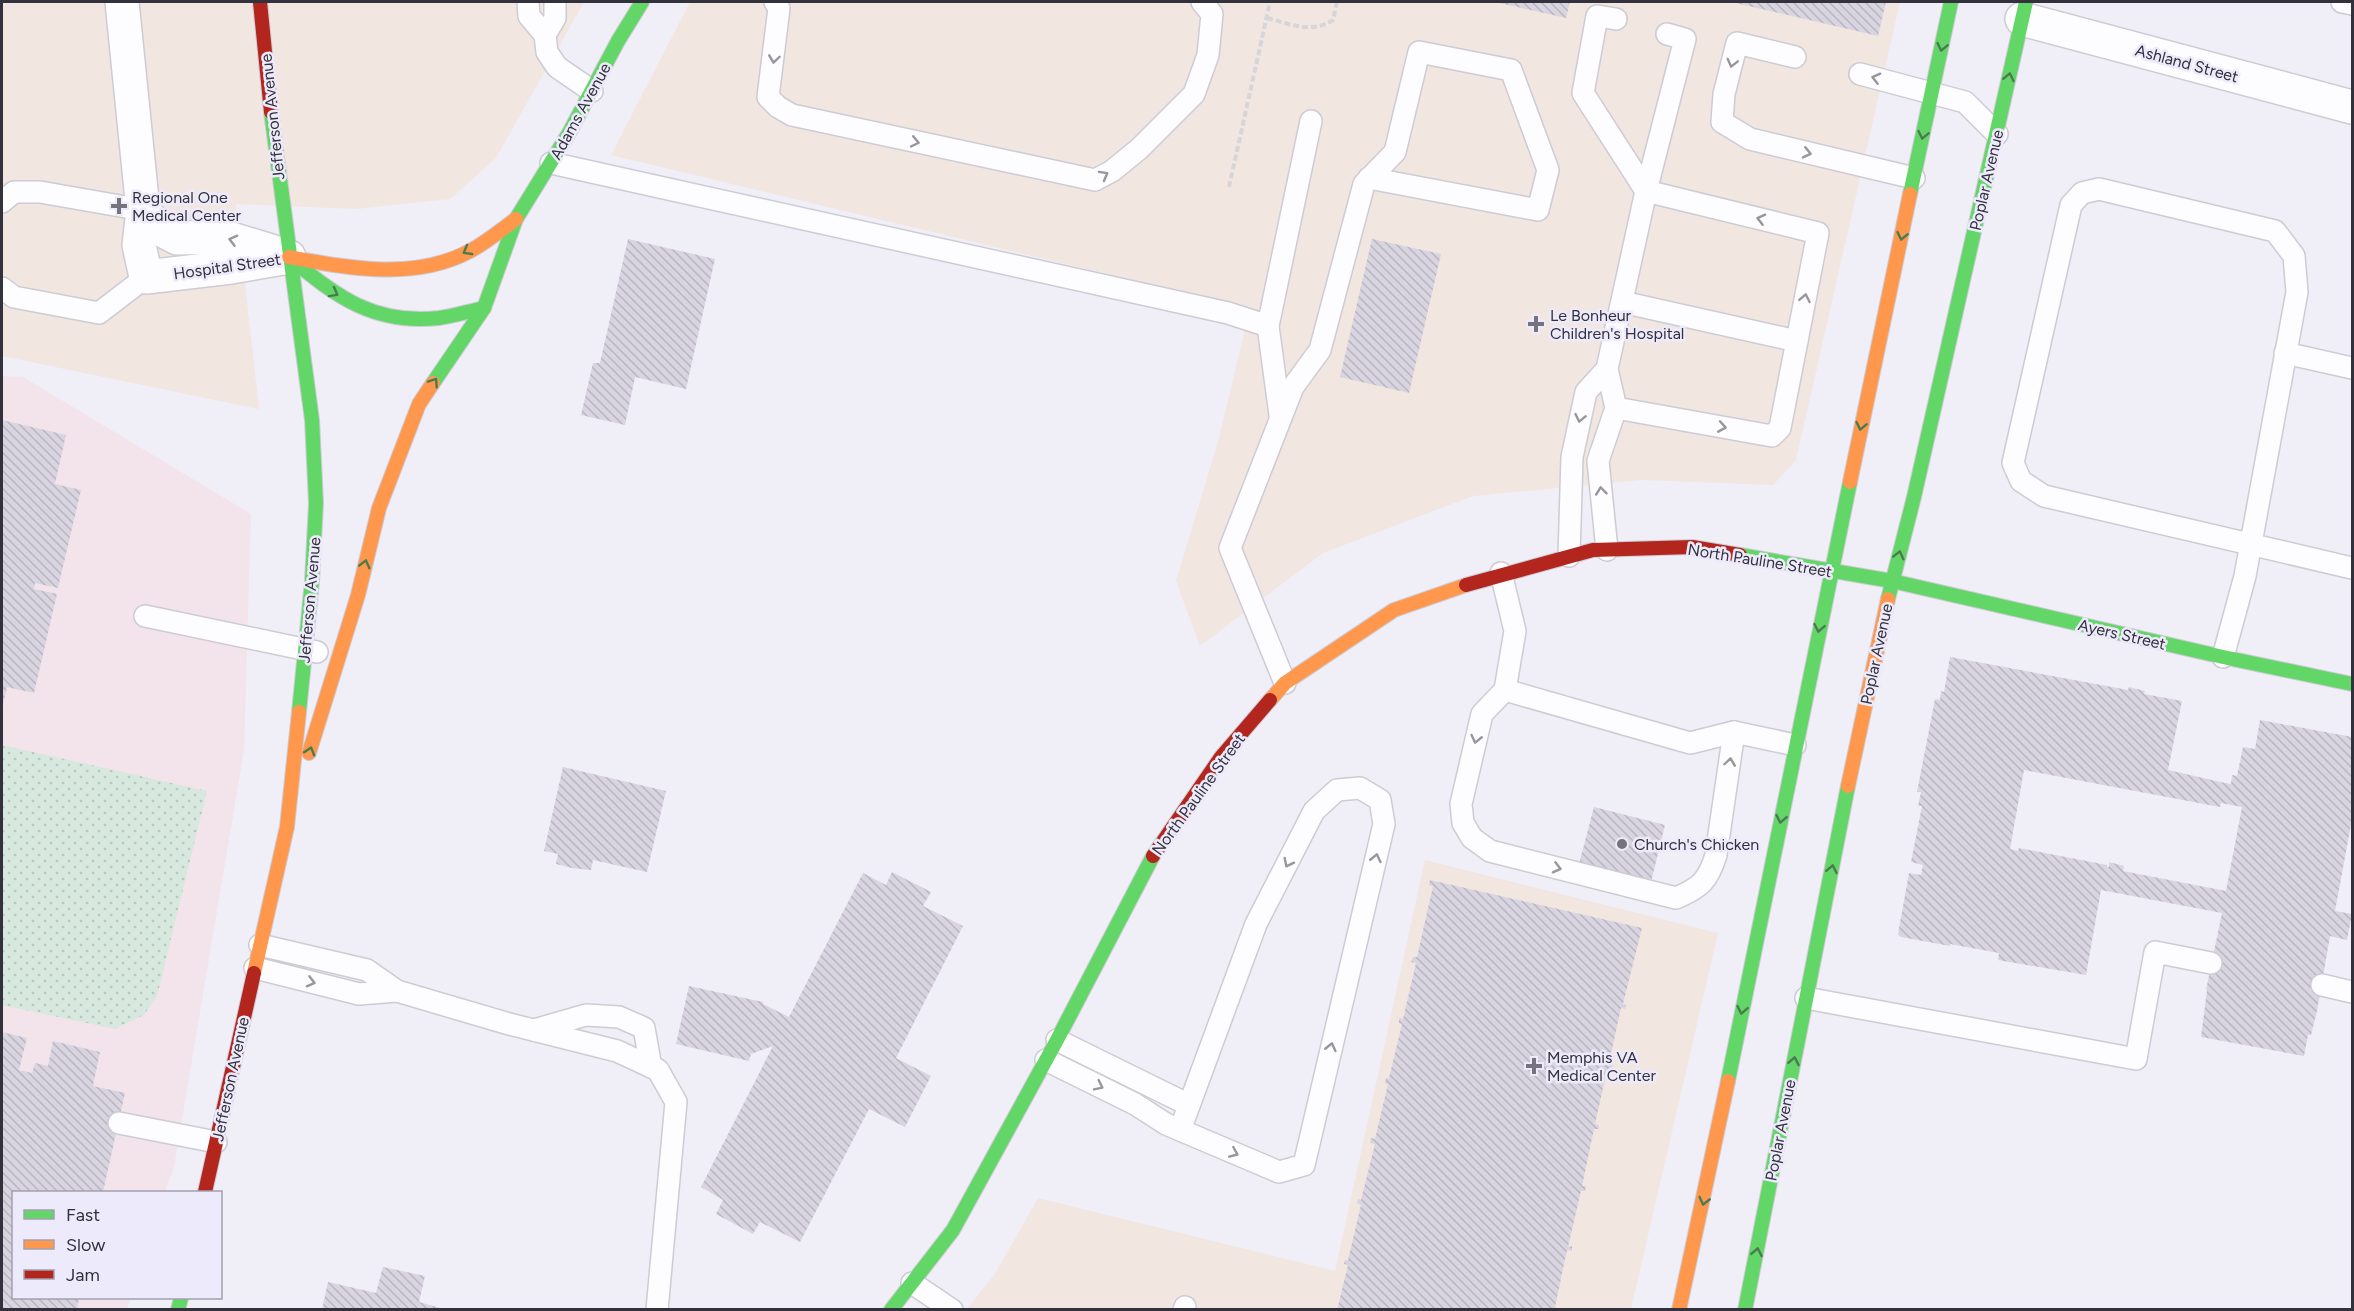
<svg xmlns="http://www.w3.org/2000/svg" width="2354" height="1311" font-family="Figtree,sans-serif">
	<defs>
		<pattern id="grass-dots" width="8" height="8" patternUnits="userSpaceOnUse" patternTransform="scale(1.5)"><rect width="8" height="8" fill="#d7e8de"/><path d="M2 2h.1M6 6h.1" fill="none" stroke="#b9c7bf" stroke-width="1.8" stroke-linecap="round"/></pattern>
		<pattern id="building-back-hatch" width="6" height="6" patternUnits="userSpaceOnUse" patternTransform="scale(1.5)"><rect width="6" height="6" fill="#d8d4e0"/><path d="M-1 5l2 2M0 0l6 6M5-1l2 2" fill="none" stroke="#bab6c1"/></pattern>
	</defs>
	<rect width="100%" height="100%" fill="#f0eef7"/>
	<path fill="#f3e4eb" d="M2 376 23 377 251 514 244 750 174 1167 165 1192H14V1298H131L127 1309H2Z"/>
	<g fill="#f1e6e0">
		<path d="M2 2H584L496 158 450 199 356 209 236 204 259 409 2 356Z"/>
		<path d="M690 2H1900L1796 460 1773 485 1642 480 1473 496 1323 553 1200 646 1176 581 1219 438 1250 308 611 155Z"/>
		<path d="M1425 860 1718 933 1631 1309 966 1310 995 1274 1038 1198 1335 1271Z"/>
	</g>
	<path fill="url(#grass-dots)" d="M2 745 207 791 157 996 144 1015 115 1029 2 1005Z"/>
	<g fill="url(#building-back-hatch)" fill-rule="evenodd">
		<path d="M1495 2H1570L1566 18Z"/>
		<path d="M1731 2H1886L1878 36Z"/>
		<path d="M628 239 715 259 686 389 635 377 625 425 581 415 593 363H600Z"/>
		<path d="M1372 239 1441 254 1409 393 1340 377Z"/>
		<path d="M2 420 66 435 55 484 81 490 58 588 35 583 34 589 57 594 34 693 7 687 2 709Z"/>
		<path d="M1950 657 2128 690 2129 687 2145 691 2144 694 2182 701 2168 770 2225 783 2231 784 2232 775 2237 776 2243 747 2255 749 2260 720 2352 737V819L2335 911 2352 914 2347 940 2330 936 2317 1011 2311 1035H2308L2304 1056 2201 1037 2207 990H2206L2222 913 2101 890 2086 975 1998 960 1999 953 1950 944V946L1901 937 1898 934 1909 873 1921 875 1923 865 1911 862 1922 806H1918L1921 792H1917L1935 699 1940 700 1941 691 1944 692ZM2024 770 2220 807 2221 803 2242 807 2226 891 2123 871 2124 866 2109 862V867H2107V865L2019 848 2018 851 2010 849Z"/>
		<path d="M563 767 666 791 647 872 593 860 591 870 572 868 556 864 558 854 544 851Z"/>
		<path d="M1594 807 1665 825 1651 882 1579 864Z"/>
		<path d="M892 872 931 892 923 906 963 926 896 1058 931 1076 905 1127 869 1109 800 1242 760 1222 753 1234 716 1214 723 1200 701 1187 773 1046 751 1054 749 1061 676 1044 689 986 763 1002V1004L789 1017 863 873 886 885Z"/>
		<path d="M1430 880 1642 928 1623 1004 1626 1005 1625 1009 1621 1008 1609 1063 1613 1064 1611 1071 1607 1070 1595 1124 1599 1125V1129H1594L1582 1186H1586L1585 1191H1581L1568 1247 1572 1246V1251L1567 1250 1555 1307 1559 1310H1337L1348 1265 1344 1264 1345 1260H1348L1361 1205 1357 1203 1358 1199 1361 1200 1375 1144 1370 1143 1371 1138 1375 1139 1388 1084 1385 1083 1386 1078H1389L1402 1024 1399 1023V1018L1403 1019 1416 963 1411 962 1413 957H1417L1433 886 1429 885Z"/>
		<path d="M2 1032 27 1038 19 1070 32 1073 35 1063 48 1066 53 1041 100 1052 93 1086 125 1093 103 1192H14V1298H79L77 1310H2Z"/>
		<path d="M383 1267 425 1276 419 1302 447 1310H322L328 1282 376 1293Z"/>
	</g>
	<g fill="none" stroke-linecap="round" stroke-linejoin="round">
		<defs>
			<g id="lane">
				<path d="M528 2 529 16 545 35 547 52 557 67 592 91"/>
				<path d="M775 2 779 8 768 97 778 107 792 115 1095 180 1112 171 1139 149 1194 94 1208 55 1212 14 1202 2"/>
				<path d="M2342 2 2352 4"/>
				<path d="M1616 19 1597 16 1583 93 1646 191 1685 39 1667 34"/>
				<path d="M545 35 555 18V2"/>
				<path d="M1795 57 1737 43 1724 94 1722 122 1750 139 1914 178"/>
				<path d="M1860 74 1965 102 1997 134"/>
				<path d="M551 163 1228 313 1268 326"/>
				<path d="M2 202 14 192H40L143 210"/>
				<path d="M2 288 14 297 99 313 146 277"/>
				<path d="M1622 302 1797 341"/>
				<path d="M2285 353 2352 368"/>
				<path d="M1280 415 1268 326 1311 121"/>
				<path d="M1607 550 1598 461 1616 408 1772 436 1780 428 1818 233 1646 191 1607 369 1616 408"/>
				<path d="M1569 556 1572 457 1586 392 1607 369"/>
				<path d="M1501 573 1515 631 1505 690 1690 743 1734 732 1795 745"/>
				<path d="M145 616 317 652"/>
				<path d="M2223 657 2245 576 2297 292 2294 256 2275 231 2099 189 2082 193 2071 205 2013 463 2021 481 2044 496 2352 568"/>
				<path d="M1285 683 1230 548 1293 387 1320 350 1364 184 1395 152 1419 52 1511 70 1548 170 1538 210 1369 178"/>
				<path d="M1505 690 1482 714 1461 804 1463 823 1472 838 1490 851 1676 898C1700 888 1708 881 1716 855L1734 732"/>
				<path d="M255 968 359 994 397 991 367 970 260 945"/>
				<path d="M2322 985 2352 992"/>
				<path d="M397 991 509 1024 617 1051 658 1070 676 1102 657 1310"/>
				<path d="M1806 998 2136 1059 2155 952 2211 963"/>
				<path d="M534 1030 586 1015 619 1017 644 1028 651 1067"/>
				<path d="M1057 1040 1189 1105"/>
				<path d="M1046 1060 1135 1104 1166 1124 1279 1172 1304 1165 1384 824 1380 800 1360 788 1337 790 1314 811 1256 924 1180 1130"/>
				<path d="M119 1123 216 1142"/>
				<path d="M912 1283 952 1310"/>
				<path d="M1184 1310 1185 1307"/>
			</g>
			<g id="street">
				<path d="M122 2 143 210 139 245 146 277 231 267 289 257"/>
				<path d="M2022 19 2352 107"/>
				<path d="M143 210 158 228 177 238 225 237 284 255"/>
			</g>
			<g id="fast">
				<path d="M271 112 312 420 316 503 312 581 299 712"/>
				<path d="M1910 194 1951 2"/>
				<path d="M290 258C336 297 375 325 439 318 454 316 469 311 484 308"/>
				<path d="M433 383 484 308 516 219 569 133 618 41 642 2"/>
				<path d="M1740 555 1892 581 2223 657 2352 684"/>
				<path d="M1888 599 1914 497 2026 2"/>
				<path d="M1728 1081 1850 482"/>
				<path d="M178 1310 181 1298"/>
				<path d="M891 1310 953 1230 1057 1040 1153 856"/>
				<path d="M1745 1310 1848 786"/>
			</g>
			<g id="slow">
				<path d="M289 257C348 268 414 281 470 251 487 242 501 230 516 219"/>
				<path d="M1850 482 1910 194"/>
				<path d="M1270 700 1285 683 1394 610 1466 585"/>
				<path d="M309 753 358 595 379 508 419 404 433 383"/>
				<path d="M1848 786 1888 599"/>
				<path d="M254 973 287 827 299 712"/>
				<path d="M1679 1310 1728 1081"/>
			</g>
			<g id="jam">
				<path d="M260 2 271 112"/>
				<path d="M1466 585 1593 550 1692 547 1740 555"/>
				<path d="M1153 856 1221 757 1270 700"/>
				<path d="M205 1192 254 973"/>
			</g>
		</defs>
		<use href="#lane" stroke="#cdcbd4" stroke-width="24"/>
		<use href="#street" stroke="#cdcbd4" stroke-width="36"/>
		<use href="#fast" stroke="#cdcbd4" stroke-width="16"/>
		<use href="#slow" stroke="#cdcbd4" stroke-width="16"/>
		<use href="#jam" stroke="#cdcbd4" stroke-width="16"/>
		<g stroke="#d6d5d8" stroke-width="4" stroke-dasharray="6 3" stroke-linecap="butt">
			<path d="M1267 18C1290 24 1312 34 1333 20L1337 2"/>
			<path d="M1229 187 1270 2"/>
		</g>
		<use href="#lane" stroke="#fdfcfe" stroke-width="21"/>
		<use href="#street" stroke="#fdfcfe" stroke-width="33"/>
		<use href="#fast" stroke="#63d668" stroke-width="14"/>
		<use href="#slow" stroke="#ff974d" stroke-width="14"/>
		<use href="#jam" stroke="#b3261e" stroke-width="14"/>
	</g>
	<defs><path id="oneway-chevron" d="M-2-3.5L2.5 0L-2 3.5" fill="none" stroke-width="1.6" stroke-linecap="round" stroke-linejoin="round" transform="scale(1.5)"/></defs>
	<g stroke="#497b4f">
		<use href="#oneway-chevron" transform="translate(1942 47) rotate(102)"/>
		<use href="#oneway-chevron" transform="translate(2009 77) rotate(-78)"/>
		<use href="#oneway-chevron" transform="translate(1923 135) rotate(102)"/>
		<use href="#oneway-chevron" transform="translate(1902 236) rotate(102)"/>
		<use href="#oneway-chevron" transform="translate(467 251) rotate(150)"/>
		<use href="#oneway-chevron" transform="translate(334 293) rotate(29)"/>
		<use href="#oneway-chevron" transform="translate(434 382) rotate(-56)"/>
		<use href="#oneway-chevron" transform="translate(1861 426) rotate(102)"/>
		<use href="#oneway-chevron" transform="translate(1899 555) rotate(-76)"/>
		<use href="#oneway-chevron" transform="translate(365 564) rotate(-76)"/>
		<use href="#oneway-chevron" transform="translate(1819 628) rotate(101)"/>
		<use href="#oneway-chevron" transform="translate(310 751) rotate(-73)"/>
		<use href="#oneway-chevron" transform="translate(1781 819) rotate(101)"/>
		<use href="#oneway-chevron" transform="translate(1832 869) rotate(-79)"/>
		<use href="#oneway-chevron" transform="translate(1742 1010) rotate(101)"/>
		<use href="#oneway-chevron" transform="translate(1794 1061) rotate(-79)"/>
		<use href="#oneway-chevron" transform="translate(1704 1201) rotate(103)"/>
		<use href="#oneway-chevron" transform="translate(1757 1252) rotate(-79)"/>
	</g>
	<g stroke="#98969c">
		<use href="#oneway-chevron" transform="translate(774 59) rotate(98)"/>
		<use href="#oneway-chevron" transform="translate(1732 63) rotate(104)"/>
		<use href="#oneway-chevron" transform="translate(1876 78) rotate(-166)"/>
		<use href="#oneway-chevron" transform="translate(915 142) rotate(12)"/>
		<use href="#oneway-chevron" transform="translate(1807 153) rotate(13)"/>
		<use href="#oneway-chevron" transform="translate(1104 175) rotate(-29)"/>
		<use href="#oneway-chevron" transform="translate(1761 219) rotate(-166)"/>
		<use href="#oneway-chevron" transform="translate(233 240) rotate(-165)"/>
		<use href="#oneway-chevron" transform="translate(1805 298) rotate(-79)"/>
		<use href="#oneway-chevron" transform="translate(1580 418) rotate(102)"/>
		<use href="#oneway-chevron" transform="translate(1722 427) rotate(10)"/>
		<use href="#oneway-chevron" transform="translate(1601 491) rotate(-96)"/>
		<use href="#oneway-chevron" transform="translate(1476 739) rotate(103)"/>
		<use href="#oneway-chevron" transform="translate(1730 762) rotate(-82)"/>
		<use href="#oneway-chevron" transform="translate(1376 858) rotate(-77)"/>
		<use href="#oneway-chevron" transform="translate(1288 863) rotate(117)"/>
		<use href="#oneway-chevron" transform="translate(1557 868) rotate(14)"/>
		<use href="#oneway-chevron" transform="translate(311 982) rotate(14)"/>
		<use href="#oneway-chevron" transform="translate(1331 1047) rotate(-77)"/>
		<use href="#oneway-chevron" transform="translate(1099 1086) rotate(26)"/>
		<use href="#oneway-chevron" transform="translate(1234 1153) rotate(23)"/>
	</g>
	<g fill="#75737d" stroke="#edeafb" stroke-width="2">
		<path d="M116 197h6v6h6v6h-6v6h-6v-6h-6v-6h6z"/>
		<path d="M1533 315h6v6h6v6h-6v6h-6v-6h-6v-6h6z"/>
		<circle cx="1622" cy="844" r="6"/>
		<path d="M1531 1057h6v6h6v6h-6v6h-6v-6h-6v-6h6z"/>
	</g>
	<g text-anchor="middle" stroke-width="5" stroke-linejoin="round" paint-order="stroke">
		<g font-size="16" fill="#33313b" stroke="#edeafb">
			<text transform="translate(2187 63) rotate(15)" y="6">Ashland Street</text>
			<text transform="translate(580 111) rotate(-61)" y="6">Adams Avenue</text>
			<text transform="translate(272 117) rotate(-96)" y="6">Jefferson Avenue</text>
			<text transform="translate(1986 180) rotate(-77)" y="6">Poplar Avenue</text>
			<text transform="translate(227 266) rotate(-8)" y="6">Hospital Street</text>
			<text transform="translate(1760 560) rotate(9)" y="6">North Pauline Street</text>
			<text transform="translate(309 600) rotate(-85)" y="6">Jefferson Avenue</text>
			<text transform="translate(2122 634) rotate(13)" y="6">Ayers Street</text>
			<text transform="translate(1876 654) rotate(-78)" y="6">Poplar Avenue</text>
			<text transform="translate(1198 794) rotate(-54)" y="6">North Pauline Street</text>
			<text transform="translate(230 1079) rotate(-78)" y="6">Jefferson Avenue</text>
			<text transform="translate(1780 1130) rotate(-79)" y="6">Poplar Avenue</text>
		</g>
		<g font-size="16" fill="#33313b" stroke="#edeafb" text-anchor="start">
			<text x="132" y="203">Regional One<tspan x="132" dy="18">Medical Center</tspan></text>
			<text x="1550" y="321">Le Bonheur<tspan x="1550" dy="18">Children's Hospital</tspan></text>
			<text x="1634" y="850">Church's Chicken</text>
			<text x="1547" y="1063">Memphis VA<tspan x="1547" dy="18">Medical Center</tspan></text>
		</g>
	</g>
	<rect width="2354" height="1311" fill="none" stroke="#33313b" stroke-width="6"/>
	<rect x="12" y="1191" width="210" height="108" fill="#edeafb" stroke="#a3a0ae" stroke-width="1.5"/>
	<rect x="24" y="1210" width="30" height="9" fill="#63d668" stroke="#a3a0ae" stroke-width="1.5"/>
	<text x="66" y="1221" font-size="18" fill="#33313b">Fast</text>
	<rect x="24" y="1240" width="30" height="9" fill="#ff974d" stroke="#a3a0ae" stroke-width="1.5"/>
	<text x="66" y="1251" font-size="18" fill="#33313b">Slow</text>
	<rect x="24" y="1270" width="30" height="9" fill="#b3261e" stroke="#a3a0ae" stroke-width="1.5"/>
	<text x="66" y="1281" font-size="18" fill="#33313b">Jam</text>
</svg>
